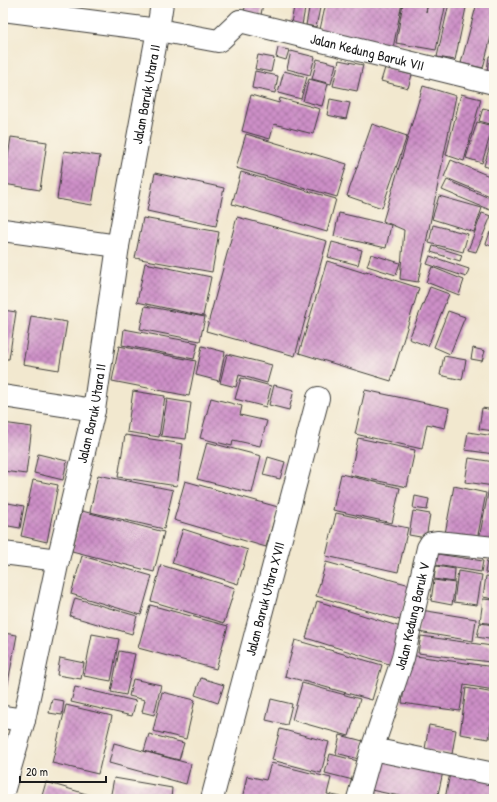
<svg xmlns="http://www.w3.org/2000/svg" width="497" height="802" font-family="'Patrick Hand',sans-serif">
	<defs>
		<pattern id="building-cross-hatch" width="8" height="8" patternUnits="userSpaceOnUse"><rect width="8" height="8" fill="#cd8fc7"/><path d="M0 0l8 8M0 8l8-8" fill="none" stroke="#a674a1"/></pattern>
	</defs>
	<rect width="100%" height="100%" fill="#fbf7ec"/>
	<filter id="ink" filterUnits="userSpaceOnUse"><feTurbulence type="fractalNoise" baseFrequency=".025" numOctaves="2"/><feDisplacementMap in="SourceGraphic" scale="8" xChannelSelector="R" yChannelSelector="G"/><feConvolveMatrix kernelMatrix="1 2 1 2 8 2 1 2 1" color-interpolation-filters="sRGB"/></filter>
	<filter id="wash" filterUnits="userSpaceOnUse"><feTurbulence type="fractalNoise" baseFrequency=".012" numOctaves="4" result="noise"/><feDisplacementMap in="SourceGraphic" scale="16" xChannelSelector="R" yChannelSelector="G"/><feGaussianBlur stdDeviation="0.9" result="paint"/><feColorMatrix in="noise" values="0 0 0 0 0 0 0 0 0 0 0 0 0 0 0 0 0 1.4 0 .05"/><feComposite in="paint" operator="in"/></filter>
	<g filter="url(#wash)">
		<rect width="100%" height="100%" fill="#f2e8cf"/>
		<g id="blocks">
			<g fill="url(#building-cross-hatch)">
				<path d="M246 3H263L261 15 244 12Z"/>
				<path d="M274 3H288V6Z"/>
				<path d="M310 3H321L316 27 306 25Z"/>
				<path d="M326 3H402L392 53 318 38Z"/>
				<path d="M403 3H428L426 12 428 3H446L436 50 396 43Z"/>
				<path d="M449 3H467L455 60 437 57Z"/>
				<path d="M477 3H494V25L483 68 461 63Z"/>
				<path d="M294 7 305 9 302 25 291 23Z"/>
				<path d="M3 39H6L4 53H3Z"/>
				<path d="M278 48 289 50 286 60 276 57Z"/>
				<path d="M291 51 315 57 310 75 287 69Z"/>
				<path d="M258 55 274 58 271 72 255 69Z"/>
				<path d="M489 56H494V81L486 79Z"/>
				<path d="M317 59 336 64 331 84 312 79Z"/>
				<path d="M339 60 363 65 357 91 333 86Z"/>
				<path d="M385 68 412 75 408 88 381 81Z"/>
				<path d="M255 71 278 76 275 93 252 88Z"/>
				<path d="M284 71 307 77 301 99 278 93Z"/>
				<path d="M309 79 328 84 322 106 303 101Z"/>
				<path d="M423 86 456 96 418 282 400 279 404 230 383 221Z"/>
				<path d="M461 94 481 99 464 161 446 155Z"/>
				<path d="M251 95 279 103 280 98 320 109 313 134 274 124 270 139 242 131Z"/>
				<path d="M330 99 350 103 346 119 327 115Z"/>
				<path d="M483 108 494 111V125L479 121Z"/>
				<path d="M477 122 493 126 482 163 466 158Z"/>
				<path d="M372 124 407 136 382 208 347 196Z"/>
				<path d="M494 131V169L484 166Z"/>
				<path d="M246 134 347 164 337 197 236 168Z"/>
				<path d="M11 137 47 142 40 190 4 184Z"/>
				<path d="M64 151 100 156 92 205 57 199Z"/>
				<path d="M451 160 494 178V187L490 196 444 177Z"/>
				<path d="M241 172 336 199 327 232 232 204Z"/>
				<path d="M155 173 224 188 216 226 147 211Z"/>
				<path d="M447 180 494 200 490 210 442 190Z"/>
				<path d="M439 196 482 208 474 232 432 219Z"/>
				<path d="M339 213 391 225 386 248 334 236Z"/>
				<path d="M482 213 491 216 476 252 468 250Z"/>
				<path d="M237 217 327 241 295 356 206 331Z"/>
				<path d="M143 218 219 232 212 272 135 258Z"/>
				<path d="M433 225 468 234 463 252 429 243Z"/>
				<path d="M490 232 494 234V247L486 244Z"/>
				<path d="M332 242 362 250 358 265 328 257Z"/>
				<path d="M433 246 462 255 460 261 431 252Z"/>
				<path d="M371 254 400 263 396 275 367 266Z"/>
				<path d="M430 256 469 269 466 277 427 264Z"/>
				<path d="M327 261 365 273 366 271 419 288 391 381 299 353Z"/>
				<path d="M145 263 211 277 203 316 137 302Z"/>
				<path d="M432 267 464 280 459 295 426 282Z"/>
				<path d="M430 287 449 294 428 346 409 339Z"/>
				<path d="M145 306 205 317 200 341 140 329Z"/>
				<path d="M3 310 16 312 9 359H3Z"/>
				<path d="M448 311 465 317 450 354 434 347Z"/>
				<path d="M31 316 67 322 59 370 23 364Z"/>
				<path d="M124 329 198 343 194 359 122 345Z"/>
				<path d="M119 346 196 361 189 396 112 381Z"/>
				<path d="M202 346 225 352 219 381 196 375Z"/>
				<path d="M473 348 485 351 482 361 471 359Z"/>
				<path d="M227 354 272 365 267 383 239 375 236 387 220 383Z"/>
				<path d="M444 356 466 360 462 380 440 375Z"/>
				<path d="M241 378 271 386 266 407 235 399Z"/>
				<path d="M274 385 294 390 289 410 269 405Z"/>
				<path d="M365 390 449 408 445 428 427 424 422 449 355 434Z"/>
				<path d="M133 391 165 396 159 437 127 432Z"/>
				<path d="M211 398 242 406 240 415 267 421 260 446 233 440 232 446 200 438Z"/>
				<path d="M167 399 191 403 186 439 161 436Z"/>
				<path d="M482 408 494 410V431L479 429Z"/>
				<path d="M3 423 32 427 26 474 3 471Z"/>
				<path d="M468 432 494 436V454L465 450Z"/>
				<path d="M125 435 183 444 177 486 118 477Z"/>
				<path d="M358 438 415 450 407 487 350 475Z"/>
				<path d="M207 442 261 456 252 493 197 479Z"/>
				<path d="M38 454 67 461 63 480 34 473Z"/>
				<path d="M268 457 285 462 280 479 263 475Z"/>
				<path d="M469 458 494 462V486L465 482Z"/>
				<path d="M341 474 400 488 392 523 333 510Z"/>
				<path d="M98 475 173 490 164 529 90 512Z"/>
				<path d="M33 480 58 485 47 542 21 536Z"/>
				<path d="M185 481 278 507 266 547 174 520Z"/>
				<path d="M454 486 486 493 476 545 444 539Z"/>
				<path d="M489 488 494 489V547L478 544Z"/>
				<path d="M415 496 429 499 427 510 413 508Z"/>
				<path d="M3 502 24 506 20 528 3 525Z"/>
				<path d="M82 511 164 532 154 572 72 551Z"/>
				<path d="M413 511 430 514 426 538 409 535Z"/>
				<path d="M336 513 408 528 398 572 326 556Z"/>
				<path d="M183 529 248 550 238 584 172 563Z"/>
				<path d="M431 553 483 561 481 572 429 564Z"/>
				<path d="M82 556 152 576 141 615 71 594Z"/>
				<path d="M487 560 494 561V574L485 573Z"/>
				<path d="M326 562 410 585 400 620 316 596Z"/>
				<path d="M161 565 235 588 224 623 151 601Z"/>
				<path d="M436 566 455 569 454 582 434 579Z"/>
				<path d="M458 571 482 575 477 605 454 602Z"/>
				<path d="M486 576 494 577V599L483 597Z"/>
				<path d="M434 580 455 583 452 605 431 601Z"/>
				<path d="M75 598 137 616 132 634 70 616Z"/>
				<path d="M483 599 494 600V624L480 622Z"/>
				<path d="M317 601 404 628 392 665 306 638Z"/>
				<path d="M150 605 228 626 216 669 138 648Z"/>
				<path d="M421 610 476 619 473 641 418 632Z"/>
				<path d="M480 623 494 625V640L477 637Z"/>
				<path d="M3 633 17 635 7 688H3Z"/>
				<path d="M92 634 119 639 111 681 84 676Z"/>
				<path d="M421 636 492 646 490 662 418 653Z"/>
				<path d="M295 640 382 665 372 700 285 676Z"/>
				<path d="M119 651 135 654 126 695 111 692Z"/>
				<path d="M409 655 494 667V690L464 685 460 711 402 703Z"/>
				<path d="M60 658 84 663 81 679 57 675Z"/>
				<path d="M201 678 224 685 218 703 195 695Z"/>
				<path d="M133 679 161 685 154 715 142 712 145 700 129 696Z"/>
				<path d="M302 683 360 699 349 736 292 720Z"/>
				<path d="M75 687 136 701 132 716 71 702Z"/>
				<path d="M466 688 494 693V707L489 739 460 734Z"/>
				<path d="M162 692 195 700 186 739 153 731Z"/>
				<path d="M52 699 64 701 62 715 49 713Z"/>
				<path d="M271 699 292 704 287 725 266 720Z"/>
				<path d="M66 705 112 716 98 774 52 763Z"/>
				<path d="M429 725 456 730 452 754 425 749Z"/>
				<path d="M493 725H494V739L491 738Z"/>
				<path d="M280 729 329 742 321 773 272 760Z"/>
				<path d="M149 734 184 743 179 760 144 751Z"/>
				<path d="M340 735 363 741 359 759 336 753Z"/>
				<path d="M114 743 191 764 186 784 109 763Z"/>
				<path d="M374 752 444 767 437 799H414L366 789Z"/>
				<path d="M330 754 358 761 353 780 325 773Z"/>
				<path d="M271 763 331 778 327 794 341 797 340 799H242L247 776 266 780Z"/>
				<path d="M451 768 494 777V799H445Z"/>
				<path d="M114 778 172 788 171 799H110Z"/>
				<path d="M46 782 93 796 92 799H41Z"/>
				<path d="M362 792 391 798 390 799H361Z"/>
			</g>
		</g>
	</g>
	<g filter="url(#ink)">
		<use href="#blocks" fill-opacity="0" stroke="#3c3b37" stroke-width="1"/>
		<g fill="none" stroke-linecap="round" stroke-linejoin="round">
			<defs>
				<g id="minor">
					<path d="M3 10 158 30 218 41 221 39 240 21"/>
					<path id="s1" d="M240 21 494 83"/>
					<path d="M3 230 118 246"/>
					<path d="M3 396 94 410"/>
					<path d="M3 553 58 560"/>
					<path d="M3 717 24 720"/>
					<path d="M372 749 494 774"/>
					<path id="s2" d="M3 792 24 720 58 560 94 410 118 246 158 30 162 3"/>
					<path id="s3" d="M212 799 318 398"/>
					<path id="s4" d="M358 799 372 749 403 658 428 548 431 543 437 542 494 548"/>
				</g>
			</defs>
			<use href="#minor" stroke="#3c3b37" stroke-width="24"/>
			<use href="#minor" stroke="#fff" stroke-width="22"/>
		</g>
	</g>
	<g text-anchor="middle" stroke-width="3" stroke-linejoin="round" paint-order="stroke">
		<g font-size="14" fill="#1c1c1c" stroke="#fbf7ec">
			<text dy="5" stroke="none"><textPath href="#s1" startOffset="131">Jalan Kedung Baruk VII</textPath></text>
			<text dy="5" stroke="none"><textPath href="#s2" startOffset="713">Jalan Baruk Utara II</textPath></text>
			<text dy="5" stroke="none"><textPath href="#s2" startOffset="389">Jalan Baruk Utara II</textPath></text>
			<text dy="5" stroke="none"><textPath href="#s3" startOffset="207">Jalan Baruk Utara XVII</textPath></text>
			<text dy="5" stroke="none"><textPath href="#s4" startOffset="191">Jalan Kedung Baruk V</textPath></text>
		</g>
	</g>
	<rect width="497" height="802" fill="none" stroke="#fbf7ec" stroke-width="16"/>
	<path d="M20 776v6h86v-6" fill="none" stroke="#1c1c1c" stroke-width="2"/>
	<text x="26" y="776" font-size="12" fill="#1c1c1c" stroke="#fbf7ec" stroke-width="3" paint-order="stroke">20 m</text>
</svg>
